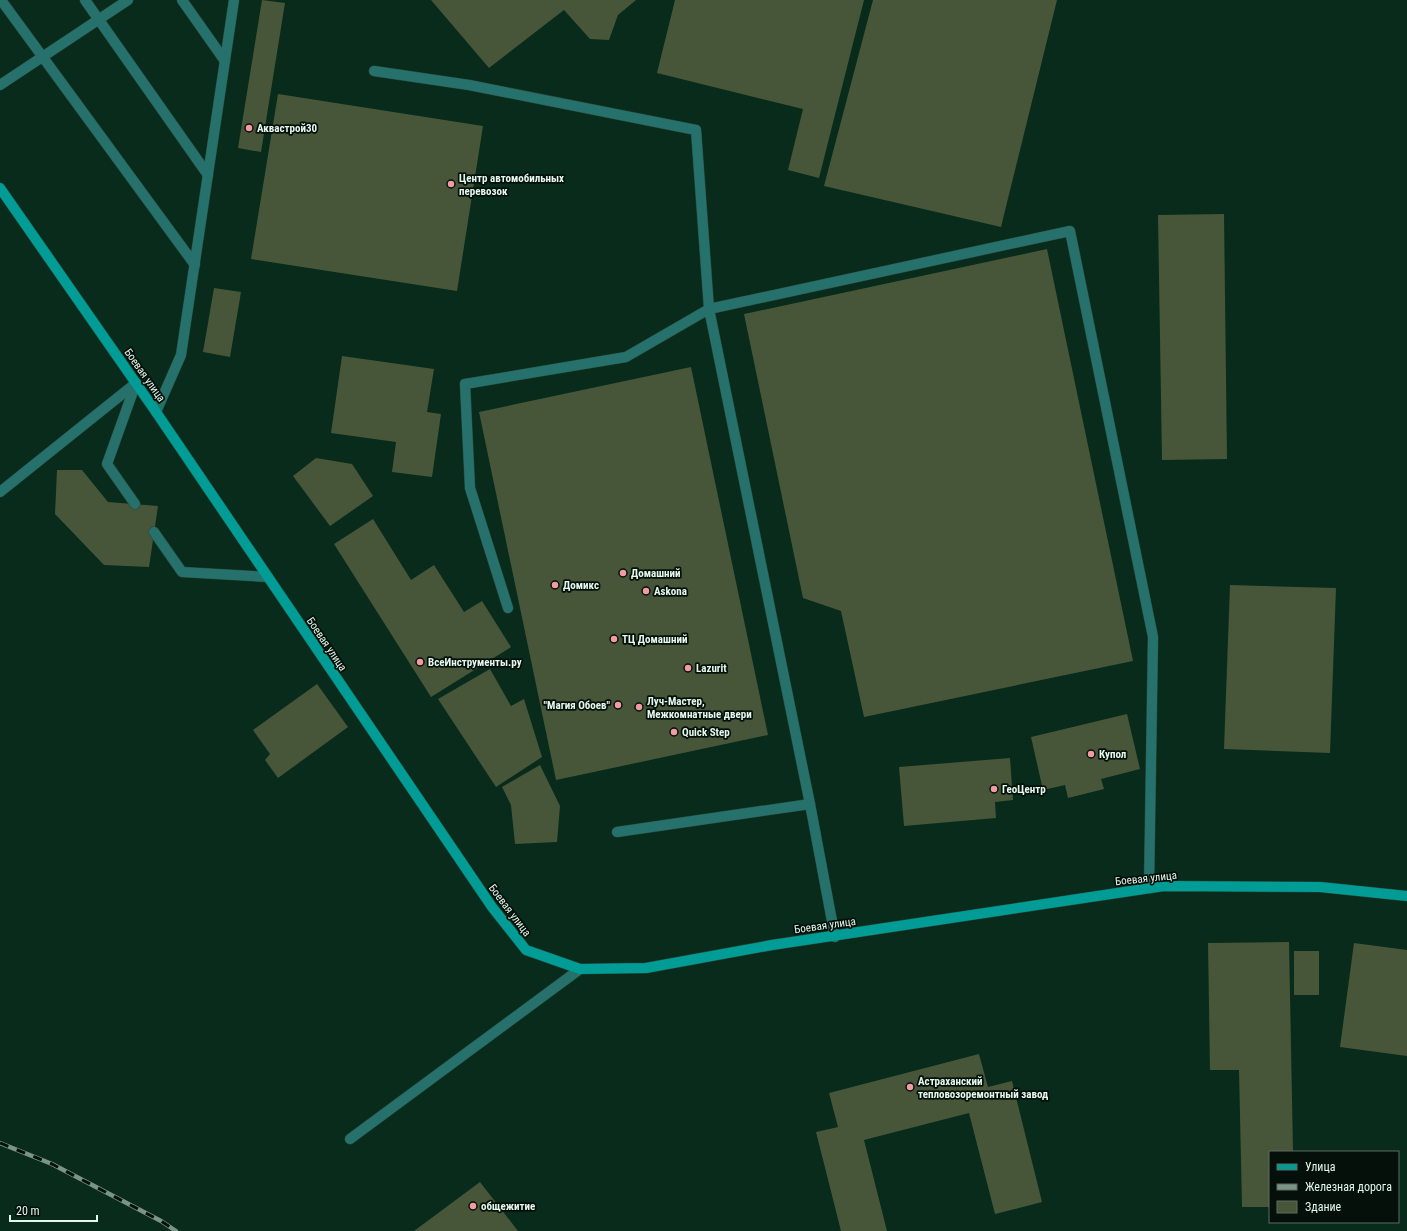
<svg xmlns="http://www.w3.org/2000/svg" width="1407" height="1231" font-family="'Roboto Condensed',sans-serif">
	<rect width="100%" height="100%" fill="#082b1b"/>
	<g fill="#475639">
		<path d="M262 0 285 3 261 152 238 148Z"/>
		<path d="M431 0H636L618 15 609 40 590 39 564 10 489 68Z"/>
		<path d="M675 0H864L819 178 788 170 803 109 657 73Z"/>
		<path d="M873 0H1057L1001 227 824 186Z"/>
		<path d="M278 94 483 126 457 291 251 259Z"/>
		<path d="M1224 214 1227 459 1162 460 1158 215Z"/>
		<path d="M1047 249 1133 661 864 717 841 611 803 598 744 314Z"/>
		<path d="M214 288 241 292 230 357 203 352Z"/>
		<path d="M342 356 434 369 427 412 441 414 432 477 392 472 396 442 331 433Z"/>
		<path d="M691 367 768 735 556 780 479 412Z"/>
		<path d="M316 458 352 464 373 496 330 526 293 476Z"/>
		<path d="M57 470H82L108 502 158 506 149 567 104 565 55 514Z"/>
		<path d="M373 519 411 580 434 565 464 612 482 601 511 647 431 697 334 544Z"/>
		<path d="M1230 585 1336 588 1330 753 1224 749Z"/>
		<path d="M490 669 511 706 524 699 542 757 496 787 438 699Z"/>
		<path d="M317 684 348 727 278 778 265 760 270 754 253 730Z"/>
		<path d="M1127 714 1140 769 1101 779 1104 789 1068 798 1065 785 1043 790 1031 737Z"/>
		<path d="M1010 758 1013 800 995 802 996 818 904 826 899 767Z"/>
		<path d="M540 765 560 806 557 842 515 844 511 805 502 787Z"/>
		<path d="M1289 942 1293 1152H1270V1207H1242L1239 1070H1210L1208 943Z"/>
		<path d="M1354 943 1407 950V1056L1340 1047Z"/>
		<rect x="1294" y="951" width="25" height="44"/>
		<path d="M979 1054 988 1087 1012 1081 1042 1202 995 1214 969 1113 864 1140 887 1231H841L816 1132 838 1127 829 1093Z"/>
		<path d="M480 1182 518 1231H414Z"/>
	</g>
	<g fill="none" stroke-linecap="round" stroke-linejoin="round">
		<defs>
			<g id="lane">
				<path d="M1 0 195 265"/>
				<path d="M85 0 208 175"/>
				<path d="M182 0 225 61"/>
				<path d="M374 71 469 85 696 130 709 309 810 804 835 937"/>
				<path d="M0 85 128 0"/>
				<path d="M156 412 181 355 234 0"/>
				<path d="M0 492 136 383"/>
				<path d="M135 504 107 464 136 383"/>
				<path d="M154 532 182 572 268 577"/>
				<path d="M508 608 470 488 465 384 626 357 709 309 1070 231 1153 637 1149 888"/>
				<path d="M617 832 810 804"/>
				<path d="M350 1139 580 969"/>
			</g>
			<path id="secondary" d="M0 188 156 412 492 907 526 950 580 969 646 968 772 945 1164 886 1320 887 1407 896"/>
		</defs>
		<use href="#lane" stroke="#274838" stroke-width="11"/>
		<use href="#secondary" stroke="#274838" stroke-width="11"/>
		<use href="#lane" stroke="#27716c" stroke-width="10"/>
		<use href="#secondary" stroke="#009c95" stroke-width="10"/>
		<defs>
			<path id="rail" d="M0 1143 52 1164 161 1221 176 1231"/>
		</defs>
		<use href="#rail" stroke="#7a9587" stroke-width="4.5"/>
		<use href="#rail" stroke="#041009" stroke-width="3" stroke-dasharray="9" stroke-linecap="butt"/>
	</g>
	<g fill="#f49aa2" stroke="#041009" stroke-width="1.5">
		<circle cx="249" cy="128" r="4"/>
		<circle cx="451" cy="184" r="4"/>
		<circle cx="623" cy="573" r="4"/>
		<circle cx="555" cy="585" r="4"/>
		<circle cx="646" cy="591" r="4"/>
		<circle cx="614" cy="639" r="4"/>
		<circle cx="420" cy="662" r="4"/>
		<circle cx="688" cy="668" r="4"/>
		<circle cx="618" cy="705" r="4"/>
		<circle cx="639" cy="707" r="4"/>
		<circle cx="674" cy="732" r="4"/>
		<circle cx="1091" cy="754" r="4"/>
		<circle cx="994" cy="789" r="4"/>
		<circle cx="910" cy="1087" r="4"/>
		<circle cx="473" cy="1206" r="4"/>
	</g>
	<g text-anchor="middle" stroke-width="3.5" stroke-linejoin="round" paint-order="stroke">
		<g font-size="11" font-weight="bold" fill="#e5f8ed" stroke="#041009" text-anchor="start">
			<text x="257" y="132">Аквастрой30</text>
			<text x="459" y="182">Центр автомобильных<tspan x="459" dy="13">перевозок</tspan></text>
			<text x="631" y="577">Домашний</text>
			<text x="563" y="589">Домикс</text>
			<text x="654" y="595">Askona</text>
			<text x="622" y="643">ТЦ Домашний</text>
			<text x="428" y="666">ВсеИнструменты.ру</text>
			<text x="696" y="672">Lazurit</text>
			<text x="647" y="705">Луч-Мастер,<tspan x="647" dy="13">Межкомнатные двери</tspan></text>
			<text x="610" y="709" text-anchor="end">"Магия Обоев"</text>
			<text x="682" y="736">Quick Step</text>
			<text x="1099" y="758">Купол</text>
			<text x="1002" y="793">ГеоЦентр</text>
			<text x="918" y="1085">Астраханский<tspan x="918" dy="13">тепловозоремонтный завод</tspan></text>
			<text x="481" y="1210">общежитие</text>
		</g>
		<g font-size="11" fill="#e5f8ed" stroke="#041009">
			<text transform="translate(145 375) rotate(55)" y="4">Боевая улица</text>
			<text transform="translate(327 644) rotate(56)" y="4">Боевая улица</text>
			<text transform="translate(1146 878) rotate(-6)" y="4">Боевая улица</text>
			<text transform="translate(510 910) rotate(53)" y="4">Боевая улица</text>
			<text transform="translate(825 925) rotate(-8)" y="4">Боевая улица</text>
		</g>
	</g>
	<rect x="1269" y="1151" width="130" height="72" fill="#041009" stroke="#5e6d64"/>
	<rect x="1277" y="1164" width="20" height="6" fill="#009c95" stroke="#5e6d64"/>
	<text x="1305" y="1171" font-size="12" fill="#e5f8ed">Улица</text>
	<rect x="1277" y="1184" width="20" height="6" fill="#7a9587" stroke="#5e6d64"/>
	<text x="1305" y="1191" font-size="12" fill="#e5f8ed">Железная дорога</text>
	<rect x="1277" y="1201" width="20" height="12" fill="#475639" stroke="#5e6d64"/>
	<text x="1305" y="1211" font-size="12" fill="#e5f8ed">Здание</text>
	<path d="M10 1215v6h87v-6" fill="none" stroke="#e5f8ed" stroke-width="2"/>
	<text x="16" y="1215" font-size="12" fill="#e5f8ed" stroke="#041009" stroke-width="3" paint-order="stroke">20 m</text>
</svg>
